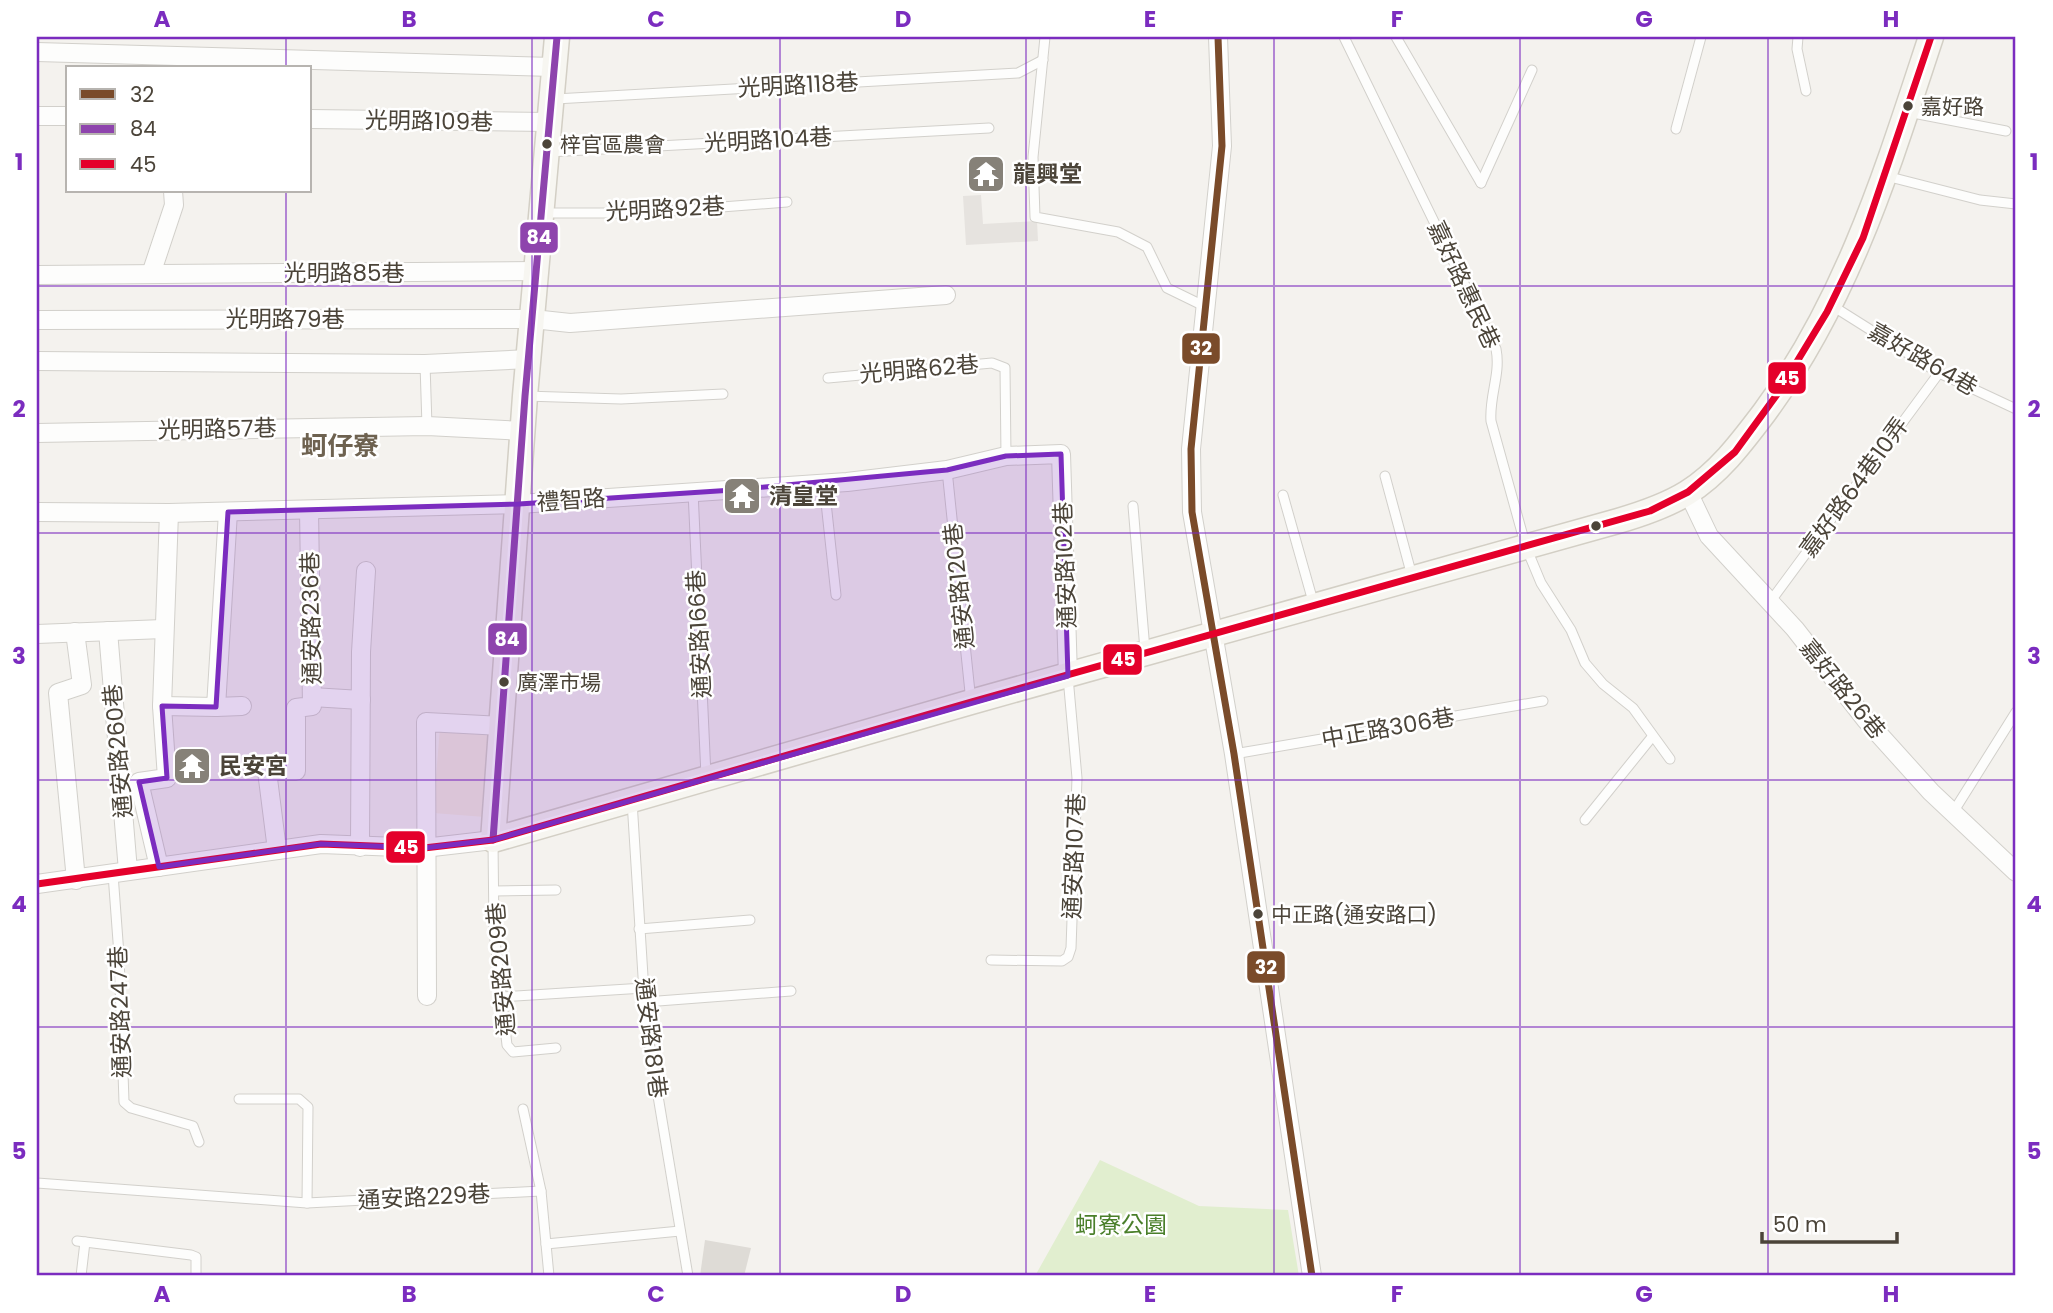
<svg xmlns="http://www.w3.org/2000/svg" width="2053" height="1313" font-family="Poppins,'Noto Sans TC',sans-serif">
	<rect width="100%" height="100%" fill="#f4f2ee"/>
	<path fill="#f3ebdf" d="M440 728 492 732 485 817 433 813Z"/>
	<path fill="#e1eecf" d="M1100 1160 1199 1206 1288 1210 1299 1276H1035Z"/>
	<path fill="#e6e3df" d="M981 195 983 224 1037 221 1038 241 966 245 963 196Z"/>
	<path fill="#dedbd6" d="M705 1240 751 1248 744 1276H700Z"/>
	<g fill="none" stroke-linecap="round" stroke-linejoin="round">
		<defs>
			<g id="lane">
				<path d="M1045 37 1033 157 1035 217 1118 232 1147 247 1167 288 1206 307"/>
				<path d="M1344 37 1496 349C1501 374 1489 396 1491 421L1526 547 1541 583 1571 630 1585 663 1603 684 1633 708 1670 759"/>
				<path d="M1396 37 1481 183"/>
				<path d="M1798 37 1797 49 1806 91"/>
				<path d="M555 99 1018 73 1043 60"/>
				<path d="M1908 112 2006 131"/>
				<path d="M1676 129 1701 37"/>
				<path d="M548 152 989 128"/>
				<path d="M1886 176 1980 200 2016 204"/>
				<path d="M1481 183 1532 70"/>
				<path d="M544 213H644L787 202"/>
				<path d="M1831 305 1939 373 2016 409"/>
				<path d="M425 364 427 426"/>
				<path d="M828 378 992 363 1005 368 1006 456"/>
				<path d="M525 396 621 399 723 394"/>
				<path d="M947 470 971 702"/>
				<path d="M1385 476 1412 576"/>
				<path d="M824 484 836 595"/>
				<path d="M693 491 706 776"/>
				<path d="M1283 495 1314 605"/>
				<path d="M1133 506 1145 650"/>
				<path d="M1770 602 1939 373"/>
				<path d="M1234 754 1543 701"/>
				<path d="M632 801 646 1024 688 1276"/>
				<path d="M1952 814 2016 712"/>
				<path d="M1585 820 1652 737"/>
				<path d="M493 842 494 932 507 1045 513 1052 556 1048"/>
				<path d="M113 874 119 955 124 1102 131 1108 193 1126 199 1142"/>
				<path d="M494 891 556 890"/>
				<path d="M639 929 750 920"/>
				<path d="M991 960 1062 961 1068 957 1071 948 1077 778 1068 677"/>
				<path d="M501 997 644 988"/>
				<path d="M645 1002 791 991"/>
				<path d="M239 1099H299L308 1107 307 1203"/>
				<path d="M523 1109 541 1191 549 1276"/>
				<path d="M37 1183 307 1203 541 1191"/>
				<path d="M77 1241 191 1255 196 1257V1276"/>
				<path d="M546 1244 680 1231"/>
				<path d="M81 1276 85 1242"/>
			</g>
			<g id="street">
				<path d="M1218 37 1222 146 1191 449 1192 512 1234 754 1312 1276"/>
				<path d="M37 52 553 67"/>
				<path d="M37 116H68"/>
				<path d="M310 119 548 122"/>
				<path d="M151 274 174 205 173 191"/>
				<path d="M37 275 538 271"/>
				<path d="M37 320 533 319 570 323 946 295"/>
				<path d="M37 361 425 364 529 359"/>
				<path d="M37 433 427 426 523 431"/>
				<path d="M1688 492 1709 536 1795 629 1866 720 1931 792 2016 872"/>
				<path d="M37 512 169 513 519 504 847 482 947 470 1006 456 1061 454 1068 676"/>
				<path d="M108 631 128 871"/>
				<path d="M75 632 82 685 58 693 76 880"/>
				<path d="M37 634 163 629"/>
				<path d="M312 697 361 700"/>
				<path d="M162 706 216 707 228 512"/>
				<path d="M216 707 242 706"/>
				<path d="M360 847 361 652 366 571"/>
				<path d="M277 850 267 771H296V708L312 706 309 510"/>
				<path d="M159 867 139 782 167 778 162 706 169 513"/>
				<path d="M37 884 321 844 424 848 493 840"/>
				<path d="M427 996 426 722 502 726"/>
			</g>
			<path id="secondary" d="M557 37 525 396 493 840 971 702 1618 521C1642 514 1666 506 1687 493 1719 473 1742 442 1764 413 1848 299 1887 170 1931 37"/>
		</defs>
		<use href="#lane" stroke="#d2d0cb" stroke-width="11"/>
		<use href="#street" stroke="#d2d0cb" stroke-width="20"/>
		<use href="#secondary" stroke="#d3cfc5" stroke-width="27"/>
		<use href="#lane" stroke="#fdfdfc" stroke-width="9"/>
		<use href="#street" stroke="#fdfdfc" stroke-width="18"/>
		<use href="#secondary" stroke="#f7f6f1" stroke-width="24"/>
		<defs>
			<path id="bus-1" d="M1218 37 1222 146 1191 449 1192 512 1234 754 1312 1276"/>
			<path id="bus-2" d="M493 840 525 396 557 37"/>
			<path id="bus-3" d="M37 884 321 844 424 848 493 840 971 702 1650 511 1688 492 1735 452 1778 393 1827 312 1863 238 1931 37"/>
		</defs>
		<use href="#bus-1" stroke="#fff" stroke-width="12"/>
		<use href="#bus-2" stroke="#fff" stroke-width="12"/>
		<use href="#bus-3" stroke="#fff" stroke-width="12"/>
		<use href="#bus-1" stroke="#7a4b2a" stroke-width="7"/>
		<use href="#bus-2" stroke="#8e44ad" stroke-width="7"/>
		<use href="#bus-3" stroke="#e4002b" stroke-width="7"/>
	</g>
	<path fill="#7b2cbf" fill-opacity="0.2" stroke="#7b2cbf" stroke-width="5" stroke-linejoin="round" d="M1061 454 1068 676 493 840 424 848 321 844 159 867 139 782 167 778 162 706 216 707 228 512 519 504 733 490 947 470 1006 456Z"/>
	<path fill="none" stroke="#7b2cbf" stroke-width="2" stroke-opacity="0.55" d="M286 37V68M532 37V1276M780 37V1276M1026 37V1276M1274 37V1276M1520 37V1276M1768 37V1276M286 191V1276M37 286H2016M37 533H2016M37 780H2016M37 1027H2016"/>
	<defs>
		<symbol id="temple-square" viewBox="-11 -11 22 22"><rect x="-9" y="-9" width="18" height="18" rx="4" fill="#868178" stroke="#fff"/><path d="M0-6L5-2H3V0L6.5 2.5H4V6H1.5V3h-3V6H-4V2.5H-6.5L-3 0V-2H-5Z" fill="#fff"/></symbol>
	</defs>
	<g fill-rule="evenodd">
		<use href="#temple-square" x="964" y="152" width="44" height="44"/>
		<use href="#temple-square" x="720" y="474" width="44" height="44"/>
		<use href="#temple-square" x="170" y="744" width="44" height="44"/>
	</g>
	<g fill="#4b4439" stroke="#fff" stroke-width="2.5">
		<circle cx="1908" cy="106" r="6"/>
		<circle cx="547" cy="144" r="6"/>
		<circle cx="1596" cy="526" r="6"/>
		<circle cx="504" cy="682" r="6"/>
		<circle cx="1258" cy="914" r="6"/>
	</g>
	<g text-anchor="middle" stroke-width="5" stroke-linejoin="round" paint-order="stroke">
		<g font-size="21" fill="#4b4439" stroke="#fff" text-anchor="start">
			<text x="1921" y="114">嘉好路</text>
			<text x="560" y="152">梓官區農會</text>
			<text x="517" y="690">廣澤市場</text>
			<text x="1271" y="922">中正路(通安路口)</text>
		</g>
		<g font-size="23" fill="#4b4439" stroke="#fff">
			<text transform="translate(798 85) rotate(-3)" y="8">光明路118巷</text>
			<text transform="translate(429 121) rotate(1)" y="8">光明路109巷</text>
			<text transform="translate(768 140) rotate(-3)" y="8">光明路104巷</text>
			<text transform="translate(665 209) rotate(-3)" y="8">光明路92巷</text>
			<text x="344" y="281">光明路85巷</text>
			<text transform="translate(1464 285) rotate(65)" y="8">嘉好路惠民巷</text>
			<text x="285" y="327">光明路79巷</text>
			<text transform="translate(1923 359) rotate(30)" y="8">嘉好路64巷</text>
			<text transform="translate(919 369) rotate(-5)" y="8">光明路62巷</text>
			<text transform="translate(217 429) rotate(-1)" y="8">光明路57巷</text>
			<text transform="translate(1854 487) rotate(-54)" y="8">嘉好路64巷10弄</text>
			<text transform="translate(571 500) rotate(-4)" y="8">禮智路</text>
			<text transform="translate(1065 565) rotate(-92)" y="8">通安路102巷</text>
			<text transform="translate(959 586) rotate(-96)" y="8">通安路120巷</text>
			<text transform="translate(311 618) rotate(-91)" y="8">通安路236巷</text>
			<text transform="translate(699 634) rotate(-93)" y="8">通安路166巷</text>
			<text transform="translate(1843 689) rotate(51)" y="8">嘉好路26巷</text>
			<text transform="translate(1388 728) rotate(-10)" y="8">中正路306巷</text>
			<text transform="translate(118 751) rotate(-95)" y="8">通安路260巷</text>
			<text transform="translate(1074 856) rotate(-88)" y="8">通安路107巷</text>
			<text transform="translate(501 969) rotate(-95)" y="8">通安路209巷</text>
			<text transform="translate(120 1012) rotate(-92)" y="8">通安路247巷</text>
			<text transform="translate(651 1038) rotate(83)" y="8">通安路181巷</text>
			<text transform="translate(424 1197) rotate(-3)" y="8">通安路229巷</text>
		</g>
		<g font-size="23" font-weight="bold" fill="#4b4439" stroke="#fff" text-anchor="start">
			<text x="1013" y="182">龍興堂</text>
			<text x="769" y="504">清皇堂</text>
			<text x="219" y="774">民安宮</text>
		</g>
		<g font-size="23" fill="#4a7f2a" stroke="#fff">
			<text x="1121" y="1233">蚵寮公園</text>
		</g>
		<g font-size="26" font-weight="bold" fill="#6e6250" stroke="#fff">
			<text x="340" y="455">蚵仔寮</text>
		</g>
	</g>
	<g stroke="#fff" stroke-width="2.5">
		<rect x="519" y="221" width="40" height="33" rx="7" fill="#8e44ad"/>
		<rect x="1181" y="332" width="40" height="33" rx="7" fill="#7a4b2a"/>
		<rect x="1767" y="361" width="40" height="34" rx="7" fill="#e4002b"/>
		<rect x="487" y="622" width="41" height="34" rx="7" fill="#8e44ad"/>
		<rect x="1102" y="643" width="41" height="33" rx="7" fill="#e4002b"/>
		<rect x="385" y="830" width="41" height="34" rx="7" fill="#e4002b"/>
		<rect x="1246" y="950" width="40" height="34" rx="7" fill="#7a4b2a"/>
	</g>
	<g font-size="19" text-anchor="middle" font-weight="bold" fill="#fff">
		<text x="539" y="244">84</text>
		<text x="1201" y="355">32</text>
		<text x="1787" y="385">45</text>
		<text x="507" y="646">84</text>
		<text x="1123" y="666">45</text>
		<text x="406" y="854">45</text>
		<text x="1266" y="974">32</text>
	</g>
	<rect width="2053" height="1313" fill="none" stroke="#ffffff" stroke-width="77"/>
	<rect x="66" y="66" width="245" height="126" fill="#ffffff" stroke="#b7b4b0" stroke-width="2"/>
	<rect x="80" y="89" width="35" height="10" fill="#7a4b2a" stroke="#b7b4b0" stroke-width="2"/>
	<text x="130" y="102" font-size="21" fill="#4b4439">32</text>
	<rect x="80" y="124" width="35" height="10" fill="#8e44ad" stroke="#b7b4b0" stroke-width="2"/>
	<text x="130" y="136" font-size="21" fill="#4b4439">84</text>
	<rect x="80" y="159" width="35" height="10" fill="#e4002b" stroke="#b7b4b0" stroke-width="2"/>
	<text x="130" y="172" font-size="21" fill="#4b4439">45</text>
	<path d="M1762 1232v10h135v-10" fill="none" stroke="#4b4439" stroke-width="3.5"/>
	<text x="1773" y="1232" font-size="21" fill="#4b4439" stroke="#ffffff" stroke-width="5" paint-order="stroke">50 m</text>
	<rect x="38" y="38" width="1976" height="1236" fill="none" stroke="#7b2cbf" stroke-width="2.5"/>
	<g font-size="23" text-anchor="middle" font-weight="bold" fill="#7b2cbf">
		<text x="162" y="27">A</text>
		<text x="409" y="27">B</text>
		<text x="656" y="27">C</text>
		<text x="903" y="27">D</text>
		<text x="1150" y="27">E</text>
		<text x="1397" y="27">F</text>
		<text x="1644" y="27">G</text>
		<text x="1891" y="27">H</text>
		<text x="19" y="170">1</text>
		<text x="2034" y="170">1</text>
		<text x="19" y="417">2</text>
		<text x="2034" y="417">2</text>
		<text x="19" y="664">3</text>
		<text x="2034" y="664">3</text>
		<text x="19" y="912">4</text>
		<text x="2034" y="912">4</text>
		<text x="19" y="1159">5</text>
		<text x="2034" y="1159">5</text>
		<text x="162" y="1302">A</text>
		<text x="409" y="1302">B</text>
		<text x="656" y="1302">C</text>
		<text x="903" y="1302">D</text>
		<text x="1150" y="1302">E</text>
		<text x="1397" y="1302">F</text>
		<text x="1644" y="1302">G</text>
		<text x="1891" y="1302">H</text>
	</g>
</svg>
